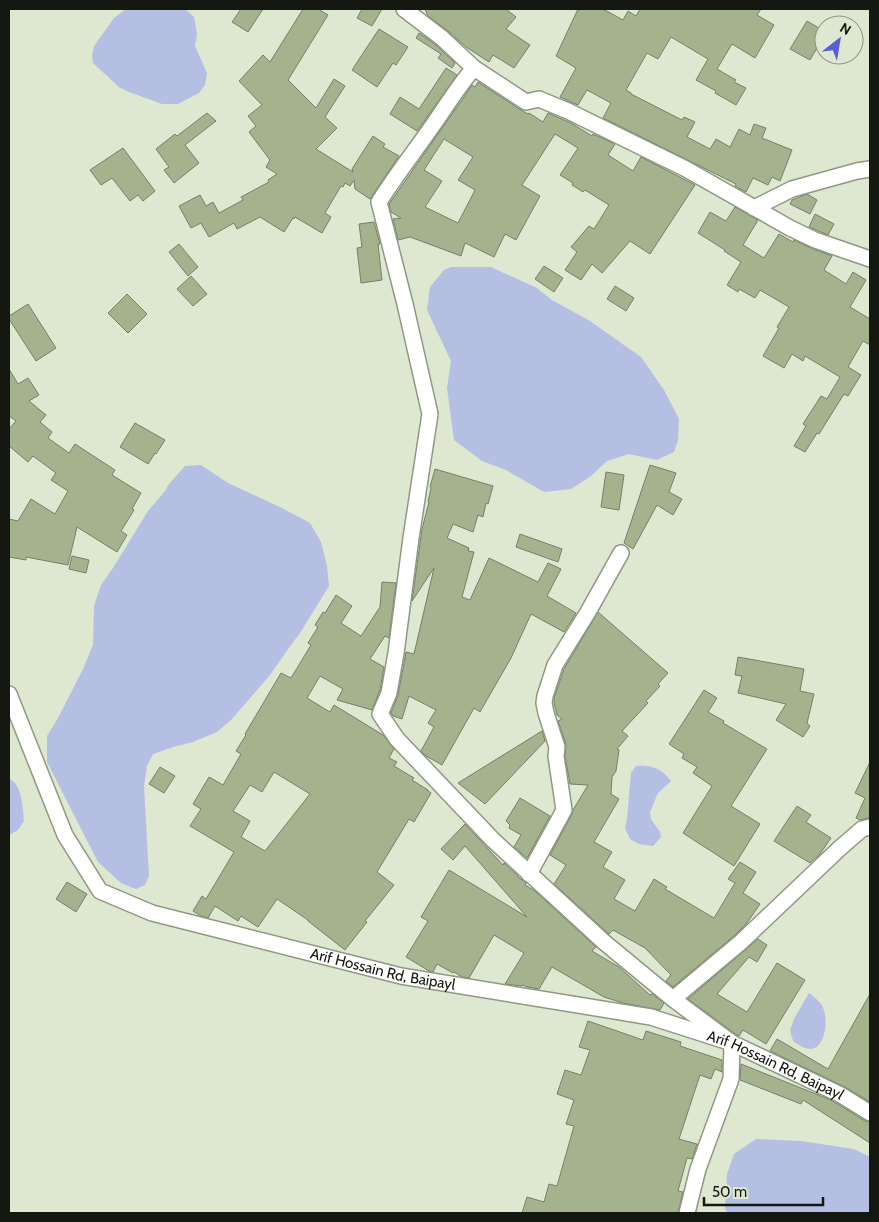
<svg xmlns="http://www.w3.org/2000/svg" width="879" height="1222" font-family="Cabin,sans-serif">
	<rect width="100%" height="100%" fill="#dee7d0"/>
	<g fill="#b5bfe3">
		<path d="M126 9H185L194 17 197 34 195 46 207 73 205 85 199 93 178 104H162L129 92 119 87 93 63 92 56 94 46 114 18Z"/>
		<path d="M451 267H491L537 288 552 300 590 321 641 357 664 390 679 419 678 440 674 452 657 460 629 454 607 461 591 476 571 489 544 492 506 470 482 461 454 440 447 388 451 361 427 310 430 287 444 270Z"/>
		<path d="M201 465 228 483 280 507 310 523 321 542 327 566 329 586 300 633 291 645 270 675 231 720 217 732 193 742 173 747 153 754 147 766 144 786 149 876 145 885 136 889 121 883 98 862 47 762V736L58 718 83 669 93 645 94 606 101 585 113 568 148 511 165 491 169 484 185 466Z"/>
		<path d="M636 766C652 765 661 768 671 781L658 793 650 812 651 819 660 832 661 837 653 846 639 844 630 839 625 828 627 819 631 773Z"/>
		<path d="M9 779C22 783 23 809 24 821L18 830 9 835Z"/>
		<path d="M809 993C813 996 818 1000 821 1004 829 1014 827 1047 811 1049 804 1049 798 1044 793 1041L790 1030 795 1017Z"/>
		<path d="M756 1139 801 1141 854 1149 870 1157V1213H727L725 1208 727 1174 734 1154Z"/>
	</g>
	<g fill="#a4b28e" stroke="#767f6a" fill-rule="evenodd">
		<path d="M241 9H263L248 32 232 22Z"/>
		<path d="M303 9H318L328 15 288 80 316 108 334 79 345 86 325 117 337 128 316 149 353 172 352 169 373 136 385 144 383 147 399 156 370 199 355 189 354 180 350 186 345 183 343 187 341 186 325 213 331 217 322 233 295 217 294 219 293 218 284 232 260 217 237 229 234 223 209 237 201 223 191 228 179 206 200 195 206 206 213 202 219 213 243 200 241 197 269 182 268 180 277 174 266 167 270 160 249 132 256 126 248 116 262 105 239 81 263 55 270 62Z"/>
		<path d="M362 9H382L372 26 357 18Z"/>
		<path d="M425 9H506L516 17 506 29 530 45 514 68 493 55 489 62 466 47 448 31 428 16Z"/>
		<path d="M578 9H603L623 20 628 11 636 16 640 9H761L757 15 774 25 755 58 732 44 717 69 736 80 734 82 746 88 736 105 715 93 716 91 696 80 708 59 671 37 658 59 647 53 626 90 631 93V94L682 120 684 117 695 122 687 137 710 149 716 139 730 147 739 129 750 135 754 124 766 128 762 138 792 150 780 181 772 177 768 185 753 178 746 192 735 186 736 184 603 118 611 103 587 90 578 105 560 97 576 68 556 56Z"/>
		<path d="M807 21 824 31V52L817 48 810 60 790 49Z"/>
		<path d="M379 29 408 47 396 65 393 63 377 87 352 70Z"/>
		<path d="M419 33 436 45 455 63 452 68 438 58 441 54 416 38Z"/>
		<path d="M446 68 457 75 417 131 390 114 400 97 419 109Z"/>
		<path d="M478 82 521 110 528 114 529 113 543 122 548 113 571 123 592 136 593 134 615 144 608 155 633 171 641 157 695 185 650 254 630 241 602 273 592 264 581 280 565 270 577 252 571 247 589 226 594 229 609 205 585 190 583 192 572 185 573 183 560 175 578 148 555 134 522 185 540 196 516 240 505 234 494 257 465 243 461 256 410 237 398 240 393 219 401 218 391 212 389 204 466 94 472 85 475 87ZM444 139 473 157 458 180 475 190 458 223 425 207 442 181 424 170Z"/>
		<path d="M207 113 216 121 185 145 199 163 174 183 164 170 169 167 156 149 175 134 177 136Z"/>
		<path d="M123 148 155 191 143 201 138 195 130 201 112 178 101 185 90 170Z"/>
		<path d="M807 194 817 200 810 214 790 204 792 200Z"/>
		<path d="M735 207 758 220 743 245 764 258 779 234 793 242 794 240 811 248 832 256 824 270 846 284 853 272 866 280 850 307 870 319V345L863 341 848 367 861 375 848 396 844 394 819 434 817 433 805 452 794 446 806 426 803 424 821 396 827 399 840 377 805 356 803 361 792 354 784 368 763 356 779 328 777 327 789 307 760 290 755 298 739 289 738 292 727 285 741 262 724 251 725 250 698 233 710 212 726 221Z"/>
		<path d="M815 214 834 224 828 235 809 227Z"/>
		<path d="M374 222 380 244H378L382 280 361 283 357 248 362 247 359 224Z"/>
		<path d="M179 244 198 267 188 276 169 252Z"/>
		<path d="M544 266 563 278 554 292 535 279Z"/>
		<path d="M191 276 207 294 193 306 177 289Z"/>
		<path d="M615 286 634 298 626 311 607 299Z"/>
		<path d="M127 294 147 314 128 333 108 313Z"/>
		<path d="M28 304 56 348 36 361 9 319V316Z"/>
		<path d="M9 369 18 384 28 378 39 395 29 401 46 415 40 422 52 432 48 438 69 453 75 444 115 470 112 475 141 493 132 509 134 510 121 531 127 535 117 552 77 527 68 565 26 557V560L9 557V519L18 521 31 499 55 514 68 491 51 480 56 473 33 456 28 462 9 446V429L16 421 9 416Z"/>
		<path d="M135 423 165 440 156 454 155 453 148 464 120 447Z"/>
		<path d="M650 465 676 473 669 492 682 499 673 515 657 505 633 549 624 543Z"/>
		<path d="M435 469 493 486 488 504 486 503 483 517 478 515 473 532 453 524 447 538 469 548 468 551 474 552 462 597 470 600 489 558 538 582 548 563 561 569 547 596 576 613 564 632 531 614 511 658 480 712 474 708 442 765 426 756 421 751 434 727 428 723 436 710 409 696 402 719 393 716 391 713 398 695 406 652 414 654 434 568 412 601 422 529 429 502H428L431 488 430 487Z"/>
		<path d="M606 472 624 475 619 510 601 507Z"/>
		<path d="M520 534 562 549 558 562 516 547Z"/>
		<path d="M72 556 89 560 86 573 69 569Z"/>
		<path d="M382 582 396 583 389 638 385 636 370 659 384 667 380 690 372 710 337 700 343 689 320 676 307 698 330 712 334 705 383 735 394 749 389 758 397 762 394 766 414 778 412 780 428 790H427L431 793 414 822 409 819 377 872 394 885 365 921 367 922 345 950 308 921V920L277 899 258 927 241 916 238 921 215 906 208 918 201 916 193 911 202 896 206 899 234 852 190 826 201 809 193 804 209 777 223 785 241 754 236 751 246 735 245 734 281 673 291 678 311 645 308 643 318 627 315 625 323 612 325 613 336 595 352 606 341 623 361 636 380 607ZM274 772 310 794 265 851 241 837 250 821 233 811 250 785 262 792Z"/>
		<path d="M598 612 668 673 658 684 660 686 646 701 648 703 622 731 628 736 617 749 619 750 616 771 612 777 611 794 619 799 594 842 612 852 603 867 625 880 614 899 635 911 654 879 667 887 665 889 714 918 735 883 728 879 740 862 756 872 743 893 760 904 747 923 735 935 673 987 666 981 671 975 645 948 613 930 609 934 554 884 566 865 550 855 572 814 573 810 588 785 570 784 565 756 566 744 558 721 562 719 557 715 554 703V698L564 669Z"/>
		<path d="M738 657 804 669 800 691 814 694 807 723 810 726 803 737 776 720 786 704 738 693 742 676 735 675Z"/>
		<path d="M704 690 717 698 708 712 724 721 723 723 767 749 731 806 760 824 734 866 683 833 712 786 693 773 697 767 682 758 684 754 669 744Z"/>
		<path d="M542 731 545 741 485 804 458 783Z"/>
		<path d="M870 762V815L869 818 860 820 856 818 865 798 855 793Z"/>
		<path d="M160 767 175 776 164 793 149 784Z"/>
		<path d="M520 798 550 816 527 858 514 847 521 835 509 828 510 825 506 821Z"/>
		<path d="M797 806 811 815 806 822 831 838 820 854 810 863 774 841Z"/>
		<path d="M465 824 503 865 504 863 518 876V877L526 883 525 885 535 891 596 947 592 951 619 967 650 995 652 994 664 1003 660 1010 623 1003 604 997 552 967 539 989 527 987 523 985 522 986 505 984 524 953 494 935 469 978 462 977 454 972 453 973 437 964 433 972 429 971 406 957 428 921 421 917 449 870 527 917 465 846 453 860 441 849Z"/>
		<path d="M67 882 87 894 76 912 56 899Z"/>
		<path d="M758 939 767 945 757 962 749 957 717 994 747 1012 777 963 805 980 766 1044 743 1030 739 1036 737 1035 688 999Z"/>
		<path d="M870 994V1102L845 1087 770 1051 777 1039 828 1069Z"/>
		<path d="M588 1021 643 1040 646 1031 681 1042 680 1046 722 1060V1072L715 1069 711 1079 700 1075 679 1139 697 1144 692 1159 687 1158 678 1191 683 1192 678 1213H522L527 1197 544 1202 549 1184 557 1186 574 1126 566 1124 574 1100 557 1094 565 1070 581 1075 590 1050 579 1047Z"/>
		<path d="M741 1064 831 1100 865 1121 870 1122V1143L803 1100 801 1104 740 1080Z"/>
	</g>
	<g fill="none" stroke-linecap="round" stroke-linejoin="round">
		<defs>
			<g id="street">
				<path d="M404 9 442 38 474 68 526 102 539 99 568 111 686 169 790 228 815 240 870 259"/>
				<path d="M474 68C459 85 447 105 433 125 415 151 396 175 379 202L405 304 430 414 411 538 396 653 389 693 380 714 397 739 493 840 604 942 673 999 732 1043 731 1079 698 1169 687 1213"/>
				<path d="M754 208 792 189 857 171 870 169"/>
				<path id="s1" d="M9 694 65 835 100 891 152 913 401 976 651 1017 732 1043 841 1095 870 1113"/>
				<path d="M529 874 564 810 556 756 557 747 546 713 544 703 545 696 555 665 588 612 621 553"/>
				<path d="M673 999 741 942 840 848 862 829 870 827"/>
			</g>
		</defs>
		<use href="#street" stroke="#909883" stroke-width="18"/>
		<use href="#street" stroke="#fff" stroke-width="15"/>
	</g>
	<g text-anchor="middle" stroke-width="5" stroke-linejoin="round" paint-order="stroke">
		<g font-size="15" fill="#151810" stroke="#dee7d0">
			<text dy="5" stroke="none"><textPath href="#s1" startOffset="512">Arif Hossain Rd, Baipayl</textPath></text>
			<text dy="5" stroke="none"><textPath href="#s1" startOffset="918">Arif Hossain Rd, Baipayl</textPath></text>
		</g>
	</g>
	<rect width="879" height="1222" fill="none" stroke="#151810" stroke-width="20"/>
	<g transform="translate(839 40) rotate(31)"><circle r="24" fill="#dee7d0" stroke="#8e9483"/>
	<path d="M0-4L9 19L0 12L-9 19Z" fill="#5461d7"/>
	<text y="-8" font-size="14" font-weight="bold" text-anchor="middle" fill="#151810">N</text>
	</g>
	<path d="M704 1197v8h119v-8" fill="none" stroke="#151810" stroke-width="2.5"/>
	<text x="712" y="1197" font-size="15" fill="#151810" stroke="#dee7d0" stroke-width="4" paint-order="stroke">50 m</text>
</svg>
